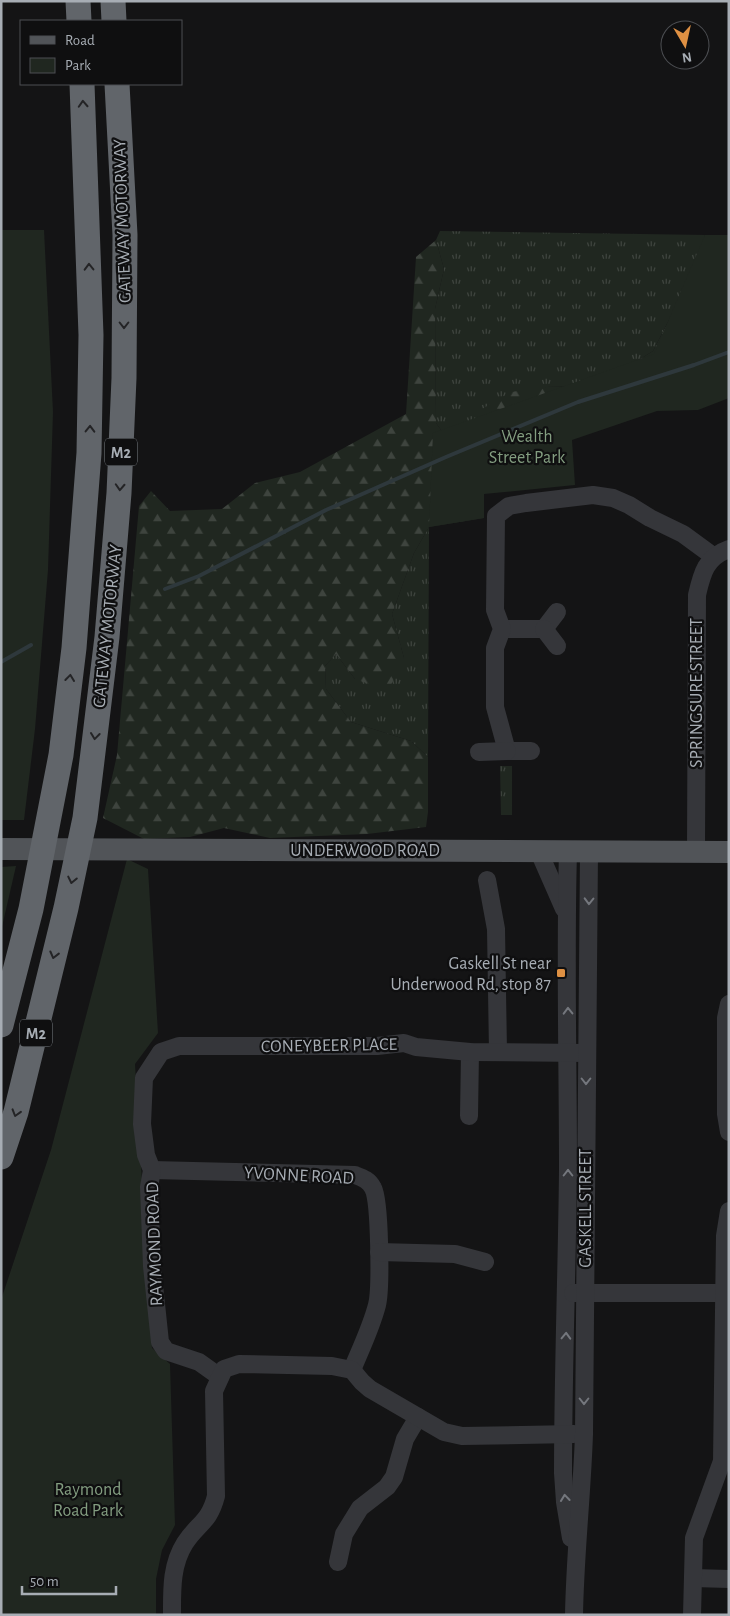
<svg xmlns="http://www.w3.org/2000/svg" width="730" height="1616" font-family="'Alegreya Sans',sans-serif">
	<defs>
		<pattern id="grass-tufts" width="24" height="20" patternUnits="userSpaceOnUse" patternTransform="scale(1.25)"><rect width="24" height="20" fill="#202720"/><path d="M3 7l-1-3M5 7V3M7 7l1-3M15 17l-1-3M17 17v-4M19 17l1-3" fill="none" stroke="#3e443e"/></pattern>
		<pattern id="forest-firs" width="22" height="20" patternUnits="userSpaceOnUse" patternTransform="scale(1.25)"><rect width="22" height="20" fill="#202720"/><path d="M5 1l3.5 6h-7zM16 11l3.5 6h-7z" fill="#3e443e"/></pattern>
	</defs>
	<rect width="100%" height="100%" fill="#141415"/>
	<g fill="url(#grass-tufts)">
		<path d="M440 231 705 235 697 265 653 351 605 381 588 386 546 387 452 445 436 423 435 309 444 269 436 240Z"/>
		<path d="M429 527 428 757 411 741 351 722 326 689 325 666 336 654 355 679 404 658 392 614 414 553Z"/>
		<path d="M500 766H512V815H501Z"/>
	</g>
	<path fill="url(#forest-firs)" d="M705 235H729L664 384 481 493 484 518 429 527 414 553 392 614 404 658 388 691 355 679 336 654 325 666 326 689 351 722 411 741 428 757V812L426 827 367 834 270 838 224 828 190 837 144 839 103 818 117 755 139 506 151 491 170 511 222 509 255 483 300 472 406 414 416 257 436 240 444 269 435 309 436 423 452 445 475 432 482 409 511 392 546 387 588 386 605 381 653 351 697 266Z"/>
	<g fill="#202720">
		<path d="M1 230H44L53 412 48 570 35 729 24 820H1Z"/>
		<path d="M705 235H729V398L698 410 657 411 572 440 575 485 484 494V518L429 527 433 433 654 354Z"/>
		<path d="M127 859 148 869 158 1033 135 1064 152 1348 170 1364 175 1525 162 1550 156 1579V1615H1V1300L51 1150Z"/>
		<path d="M16 866 1 931V867Z"/>
	</g>
	<g fill="none" stroke-linecap="round" stroke-linejoin="round">
		<g stroke="#2e383c" stroke-width="4">
			<path d="M165 589 199 576 326 510 446 457 578 402 694 365 729 352"/>
			<path d="M1 662 31 645"/>
		</g>
		<g stroke="#35363a" stroke-width="18">
			<path d="M502 629H544"/>
			<path d="M544 629 557 612"/>
			<path d="M544 629 557 646"/>
			<path d="M531 751H507L495 707V648L502 629 495 610 496 516 509 506 526 503 593 495 613 498 629 505 650 518 683 534 713 556"/>
			<path d="M479 752 507 751"/>
			<path d="M539 852 564 909"/>
			<path d="M568 852C565 958 568 1064 568 1170 567 1271 563 1372 563 1473L565 1502 571 1538"/>
			<path d="M696 852 697 595C702 573 706 557 729 549"/>
			<path d="M487 880 496 929 498 1052"/>
			<path d="M729 1004 726 1018V1114L729 1132"/>
			<path d="M469 1116 470 1052"/>
			<path d="M152 1170 355 1175C363 1178 369 1180 373 1188 380 1201 381 1289 377 1305 371 1328 361 1348 352 1370"/>
			<path d="M379 1252 455 1254 485 1262"/>
			<path d="M573 1293H725"/>
			<path d="M220 1377 199 1362 166 1351 160 1342 152 1266 149 1187 152 1170 146 1155 142 1124 144 1078 161 1052 179 1046H377L404 1043 416 1047 470 1052 586 1053"/>
			<path d="M338 1562 344 1534 360 1508 387 1487 394 1477 405 1439 418 1417"/>
			<path d="M693 1578 729 1579"/>
			<path d="M172 1615C172 1590 171 1565 185 1543 198 1523 209 1523 216 1496L214 1391 224 1369 239 1364 332 1366 352 1370 362 1382 370 1389 444 1432 462 1436 574 1434"/>
			<path d="M574 1615C575 1554 582 1494 584 1434L589 852"/>
			<path d="M692 1615 694 1538 722 1461 725 1236 729 1211"/>
		</g>
		<path stroke="#515458" stroke-width="22" d="M1 849 729 852"/>
		<g stroke="#61656a" stroke-width="25">
			<path d="M78 1 79 21"/>
			<path d="M113 1 114 21"/>
			<path d="M1 1025 31 909 61 755 74 648 89 453 91 335 82 84"/>
			<path d="M1 1157 16 1112 66 908 85 818 107 637 119 493 124 378 125 235 117 84"/>
		</g>
	</g>
	<defs><path id="oneway-chevron" d="M-2-3.5L2.5 0L-2 3.5" fill="none" stroke-width="1.6" stroke-linecap="round" stroke-linejoin="round" transform="scale(1.25)"/></defs>
	<g stroke="#242426">
		<use href="#oneway-chevron" transform="translate(83 104) rotate(-93)"/>
		<use href="#oneway-chevron" transform="translate(89 267) rotate(-91)"/>
		<use href="#oneway-chevron" transform="translate(124 325) rotate(90)"/>
		<use href="#oneway-chevron" transform="translate(90 429) rotate(-89)"/>
		<use href="#oneway-chevron" transform="translate(120 487) rotate(93)"/>
		<use href="#oneway-chevron" transform="translate(70 678) rotate(-83)"/>
		<use href="#oneway-chevron" transform="translate(95 736) rotate(97)"/>
		<use href="#oneway-chevron" transform="translate(72 880) rotate(102)"/>
		<use href="#oneway-chevron" transform="translate(54 955) rotate(104)"/>
		<use href="#oneway-chevron" transform="translate(16 1113) rotate(107)"/>
	</g>
	<g stroke="#74777d">
		<use href="#oneway-chevron" transform="translate(589 901) rotate(91)"/>
		<use href="#oneway-chevron" transform="translate(568 1011) rotate(-91)"/>
		<use href="#oneway-chevron" transform="translate(586 1081) rotate(90)"/>
		<use href="#oneway-chevron" transform="translate(568 1173) rotate(-90)"/>
		<use href="#oneway-chevron" transform="translate(566 1336) rotate(-88)"/>
		<use href="#oneway-chevron" transform="translate(584 1401) rotate(90)"/>
		<use href="#oneway-chevron" transform="translate(565 1498) rotate(-96)"/>
	</g>
	<rect fill="#de9043" stroke="#0f0f10" stroke-width="2" x="556" y="968" width="10" height="10" rx="2.5"/>
	<g text-anchor="middle" stroke-width="4.5" stroke-linejoin="round" paint-order="stroke">
		<g fill="#0f0f10" stroke="#797e83" stroke-width="1">
			<rect x="105" y="438.5" width="32" height="27" rx="4"/>
			<rect x="20" y="1019.5" width="32" height="27" rx="4"/>
		</g>
		<g font-size="16" font-weight="bold" fill="#a7adb4">
			<text x="121" y="458">M2</text>
			<text x="36" y="1039">M2</text>
		</g>
		<g font-size="18" fill="#a7adb4" stroke="#0f0f10">
			<text transform="translate(122 221) rotate(-92)" y="6">GATEWAY MOTORWAY</text>
			<text transform="translate(107 626) rotate(-84)" y="6">GATEWAY MOTORWAY</text>
			<text transform="translate(696 693) rotate(-90)" y="6">SPRINGSURE STREET</text>
			<text x="365" y="856">UNDERWOOD ROAD</text>
			<text transform="translate(329 1045) rotate(-1)" y="6">CONEYBEER PLACE</text>
			<text transform="translate(299 1175) rotate(3)" y="6">YVONNE ROAD</text>
			<text transform="translate(585 1208) rotate(-90)" y="6">GASKELL STREET</text>
			<text transform="translate(154 1244) rotate(-92)" y="6">RAYMOND ROAD</text>
		</g>
		<g font-size="18" fill="#839d80" stroke="#0f0f10">
			<text x="527" y="442">Wealth<tspan x="527" dy="21">Street Park</tspan></text>
			<text x="88" y="1495">Raymond<tspan x="88" dy="21">Road Park</tspan></text>
		</g>
		<g font-size="18" fill="#a7adb4" stroke="#0f0f10" text-anchor="end">
			<text x="551" y="969">Gaskell St near<tspan x="551" dy="21">Underwood Rd, stop 87</tspan></text>
		</g>
	</g>
	<rect width="730" height="1616" fill="none" stroke="#a7adb4" stroke-width="5"/>
	<rect x="20" y="20" width="162" height="65" fill="#0f0f10" stroke="#4c4e52"/>
	<rect x="30" y="36" width="25" height="8" fill="#515458" stroke="#4c4e52"/>
	<text x="65" y="45" font-size="15" fill="#a7adb4">Road</text>
	<rect x="30" y="58" width="25" height="15" fill="#202720" stroke="#4c4e52"/>
	<text x="65" y="70" font-size="15" fill="#a7adb4">Park</text>
	<g transform="translate(685 45) rotate(171)"><circle r="24" fill="#0f0f10" stroke="#4c4e52"/>
	<path d="M0-4L9 19L0 12L-9 19Z" fill="#de9043"/>
	<text y="-8" font-size="14" font-weight="bold" text-anchor="middle" fill="#a7adb4">N</text>
	</g>
	<path d="M22 1586v8h94v-8" fill="none" stroke="#a7adb4" stroke-width="2.5"/>
	<text x="30" y="1586" font-size="15" fill="#a7adb4" stroke="#0f0f10" stroke-width="4" paint-order="stroke">50 m</text>
</svg>
